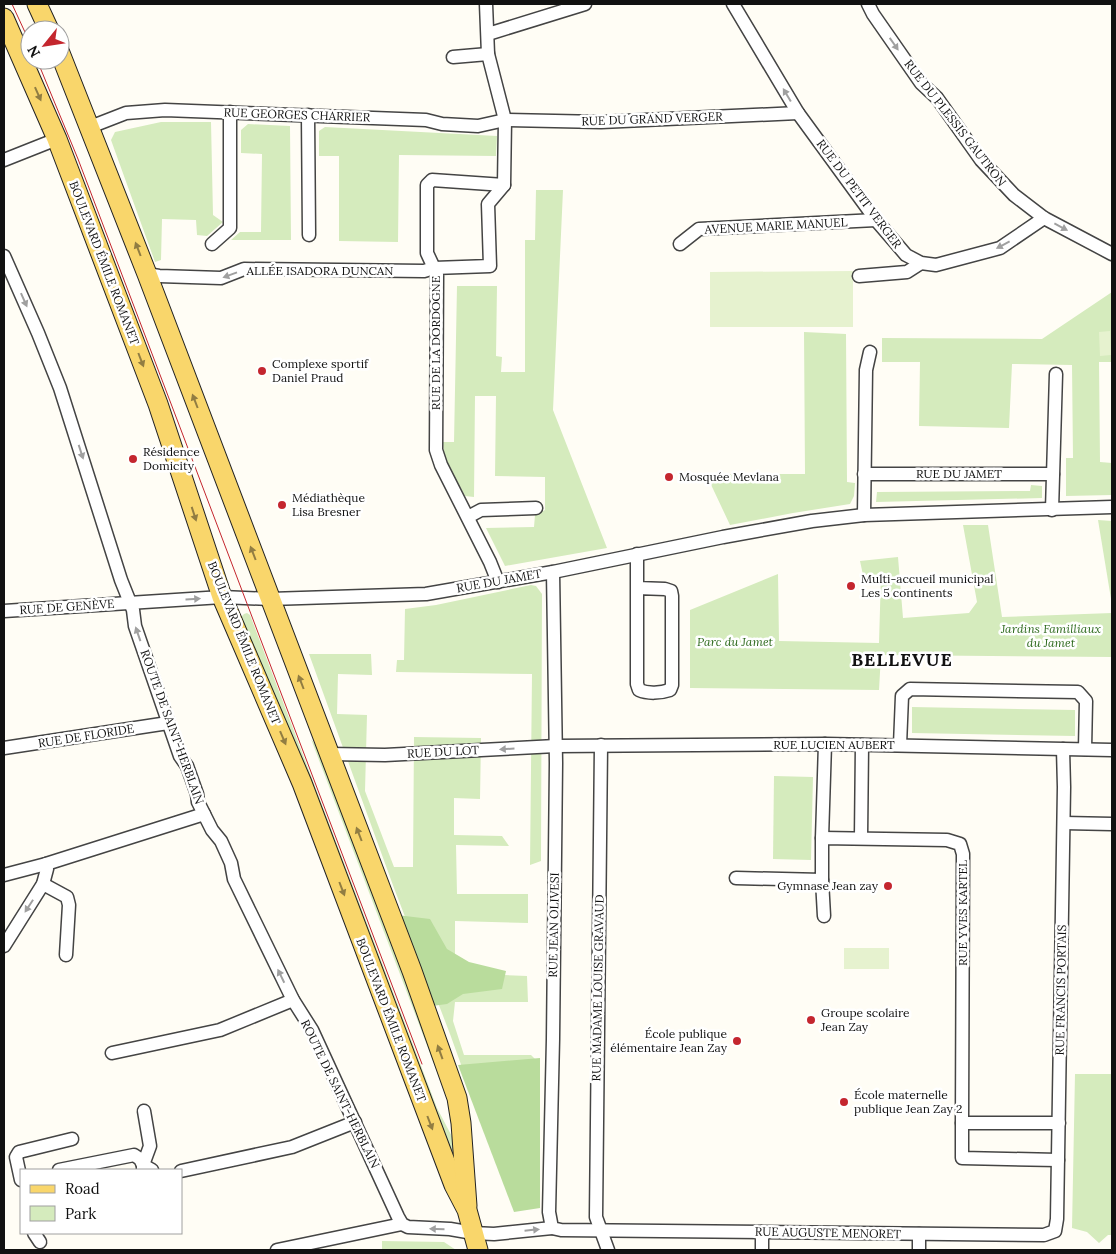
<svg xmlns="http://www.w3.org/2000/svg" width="1116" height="1254" font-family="Lora,serif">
	<rect width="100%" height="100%" fill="#fffdf5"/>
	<g fill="#d5ebbd">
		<path d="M161 122H211L213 215 223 222 207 236 197 235 196 220 162 219 161 260 155 262 111 140 115 132Z"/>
		<path d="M248 124 290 126 291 240H231L240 232H261L262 154 241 153V130Z"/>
		<path d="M325 127 497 136 496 156 399 155 398 242 339 241V156H319V131Z"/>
		<path d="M536 190H563L553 410 607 548 505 566 486 528 534 527 535 515 545 510V477L495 476 496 396H475L474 497 465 496 444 457 443 442H454L457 286H497L496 356 502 357 501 372H525V240H535Z"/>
		<path d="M1112 292V362H1099L1100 462 1112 463V495L1066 496V458H1073L1072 365 1012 364 1009 428 919 426 920 362H882V338L1042 339Z"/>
		<path d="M804 332 846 334 847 482 855 483 854 496 850 504 793 513 730 525 706 474H805Z"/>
		<path d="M1031 485 1042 486V498L876 502 877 492 1030 491Z"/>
		<path d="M1098 520 1112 521V605Z"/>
		<path d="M963 525H988L1002 617 1112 613V657L881 655 879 690 690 688V610L778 574 779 641 879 643 881 575H863L860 561 898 557 903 618 969 613 977 602Z"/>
		<path d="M531 585 536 586 542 594 541 861 530 865 532 674 396 672 397 660H404L405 609 436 605Z"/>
		<path d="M247 613 250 615 437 1108 457 1146 460 1175 240 618 244 614Z"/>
		<path d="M309 654H371L372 675 338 674 337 714 367 715 365 791 394 867H413L414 737 481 738 480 799 454 798V835L502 836 509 846 456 845 457 894H528V923L455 921V973L527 976 528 1002H455L453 1021 464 1055H531L535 1059 472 1095 450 1034 394 888Z"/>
		<path d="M912 707 1075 710V736L912 733Z"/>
		<path d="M311 739 318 748 448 1086V1101Z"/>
		<path d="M774 776 813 777 811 860 773 859Z"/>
		<path d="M1075 1074H1112V1235H1108L1099 1243 1087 1232 1072 1228Z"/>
		<path d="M382 1241 444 1242 456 1250H382Z"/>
	</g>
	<g fill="#b9dc9c">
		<path d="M397 915 430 919 447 949 469 962 506 971 502 989 463 994 447 1004 432 1006Z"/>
		<path d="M540 1058V1208L514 1212 458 1065Z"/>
	</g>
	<g fill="#e6f2cf">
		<path d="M853 271V327H710V272Z"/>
		<path d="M1110 331 1111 355 1100 356 1099 332Z"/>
		<rect x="844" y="948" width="45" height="21"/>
	</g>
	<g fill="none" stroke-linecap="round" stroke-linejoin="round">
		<defs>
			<g id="street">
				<path d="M486 4 488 54 505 120 504 185 488 204 490 266 434 268 437 274 436 450 441 465 490 562 498 582"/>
				<path d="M733 4 798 113 876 220 906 255 921 263 936 265 1000 248 1044 218"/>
				<path d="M868 4 873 14 921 83 937 98 981 160 1014 195 1044 218 1112 254"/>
				<path d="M488 34 585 4"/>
				<path d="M453 57 488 54"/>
				<path d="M308 115 309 235"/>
				<path d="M90 127 126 113 165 110 426 120 442 124 478 126 505 120 601 122 798 113"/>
				<path d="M4 160 57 139"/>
				<path d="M212 244 230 228V112"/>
				<path d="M680 244 699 229 876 220"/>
				<path d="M4 256 38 333 60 388 121 580 133 610 135 626 180 756 187 766 197 794 198 802 212 830 221 841 231 863 234 879 293 1000 312 1030 398 1217 402 1224 408 1227 450 1229 473 1233 494 1234 552 1228"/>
				<path d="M147 274 159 276 221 278 244 269 424 271 434 268 427 253V185L432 180 504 185"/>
				<path d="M859 276 907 272 921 263"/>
				<path d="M864 474H1053"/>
				<path d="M1052 510 1056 374"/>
				<path d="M864 515 866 370 870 352"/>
				<path d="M468 517 481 510 536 508"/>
				<path d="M637 554V684L639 690C648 694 661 693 670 690L672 685V596L671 591 665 589 637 588"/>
				<path d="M553 572 556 763 553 1039 549 1212 552 1228 561 1230 1044 1235 1055 1231 1057 1219 1064 787 1063 749"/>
				<path d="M4 611 222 597 270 599 426 594 553 572 723 537 812 521 864 515 1112 507"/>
				<path d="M601 745 596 1217 608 1250"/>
				<path d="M900 745 902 696 910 689 1078 692 1086 701 1085 749"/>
				<path d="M4 748 168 723"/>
				<path d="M329 754 385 755 556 746 825 744 1112 750"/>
				<path d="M1064 823 1112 824"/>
				<path d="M822 838 825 744"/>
				<path d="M861 838 862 745"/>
				<path d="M4 875 46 864 204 814"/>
				<path d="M736 878 822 880V838L947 840 960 844 963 854 962 1123H1059"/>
				<path d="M822 880 824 916"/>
				<path d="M43 884 67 897 69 905 66 955"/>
				<path d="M4 946 43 884 47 869 46 864"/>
				<path d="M112 1053 220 1030 293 1000"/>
				<path d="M962 1123V1158L1058 1160"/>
				<path d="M143 1169V1165L150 1146 144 1111"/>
				<path d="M59 1170 134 1155 140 1159 143 1165 152 1170"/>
				<path d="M181 1171 292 1147 355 1122"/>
				<path d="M21 1180 16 1157 19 1152 72 1139"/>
				<path d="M34 1233 40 1242"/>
				<path d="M277 1250 402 1224"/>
				<path d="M762 1250V1232"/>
				<path d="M919 1250V1234"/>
			</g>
			<g id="primary">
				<path d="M37 4 49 30"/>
				<path d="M4 18 57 139 158 404 222 597 302 783 454 1185 467 1210 478 1250"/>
				<path d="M60 53 147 274 412 971 457 1098 461 1123 467 1206"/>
			</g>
		</defs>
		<use href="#street" stroke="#444" stroke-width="15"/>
		<use href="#primary" stroke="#222" stroke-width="21"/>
		<use href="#street" stroke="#fff" stroke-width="12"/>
		<use href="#primary" stroke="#f9d66b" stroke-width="19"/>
		<g stroke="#c4262e" stroke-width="1">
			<path d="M12 4 30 43"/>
			<path d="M37 60 78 159 422 1064"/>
		</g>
	</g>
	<defs><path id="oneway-solid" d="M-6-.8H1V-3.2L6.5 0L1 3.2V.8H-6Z" transform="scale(1.25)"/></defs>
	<g fill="#a0a0a0">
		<use href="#oneway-solid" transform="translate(894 44) rotate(55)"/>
		<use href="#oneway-solid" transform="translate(787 95) rotate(-121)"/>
		<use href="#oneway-solid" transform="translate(1061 227) rotate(28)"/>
		<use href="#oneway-solid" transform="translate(1003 245) rotate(152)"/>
		<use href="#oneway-solid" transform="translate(230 275) rotate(160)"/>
		<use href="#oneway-solid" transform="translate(24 300) rotate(66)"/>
		<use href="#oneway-solid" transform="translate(81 452) rotate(72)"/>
		<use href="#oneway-solid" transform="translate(193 599) rotate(-3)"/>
		<use href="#oneway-solid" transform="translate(138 634) rotate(-109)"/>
		<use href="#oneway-solid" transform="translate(507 749) rotate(177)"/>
		<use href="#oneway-solid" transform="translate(29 906) rotate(123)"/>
		<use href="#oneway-solid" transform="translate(281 976) rotate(-116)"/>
		<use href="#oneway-solid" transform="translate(437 1229) rotate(-179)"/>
		<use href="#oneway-solid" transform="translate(532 1230) rotate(-6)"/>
	</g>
	<g fill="#917d42">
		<use href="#oneway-solid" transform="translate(38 94) rotate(66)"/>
		<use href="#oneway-solid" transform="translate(138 249) rotate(-111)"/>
		<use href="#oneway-solid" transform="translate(141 360) rotate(69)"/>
		<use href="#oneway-solid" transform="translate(195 401) rotate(-111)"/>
		<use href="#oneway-solid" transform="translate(194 514) rotate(72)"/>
		<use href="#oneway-solid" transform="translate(253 553) rotate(-111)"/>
		<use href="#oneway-solid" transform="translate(301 682) rotate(-111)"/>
		<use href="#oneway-solid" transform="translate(283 738) rotate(67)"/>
		<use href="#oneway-solid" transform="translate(359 834) rotate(-111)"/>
		<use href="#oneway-solid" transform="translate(342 889) rotate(69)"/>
		<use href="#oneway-solid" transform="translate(440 1052) rotate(-110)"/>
		<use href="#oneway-solid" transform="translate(430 1123) rotate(69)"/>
	</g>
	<g fill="#c4262e" stroke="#fff" stroke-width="2">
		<circle cx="262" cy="371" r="5"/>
		<circle cx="133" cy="459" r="5"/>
		<circle cx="669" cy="477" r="5"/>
		<circle cx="282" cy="505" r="5"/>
		<circle cx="851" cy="586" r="5"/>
		<circle cx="888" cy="886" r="5"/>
		<circle cx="811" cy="1020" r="5"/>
		<circle cx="737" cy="1041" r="5"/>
		<circle cx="844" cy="1102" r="5"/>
	</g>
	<g text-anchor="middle" stroke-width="5" stroke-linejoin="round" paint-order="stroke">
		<g font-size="12" fill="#111" stroke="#fff">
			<text transform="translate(297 115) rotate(2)" y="4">RUE GEORGES CHARRIER</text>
			<text transform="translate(652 119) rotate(-2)" y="4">RUE DU GRAND VERGER</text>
			<text transform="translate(955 123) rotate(52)" y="4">RUE DU PLESSIS GAUTRON</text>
			<text transform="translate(859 194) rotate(53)" y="4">RUE DU PETIT VERGER</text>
			<text transform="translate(776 226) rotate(-3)" y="4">AVENUE MARIE MANUEL</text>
			<text transform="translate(104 263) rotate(69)" y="4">BOULEVARD ÉMILE ROMANET</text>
			<text x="320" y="275">ALLÉE ISADORA DUNCAN</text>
			<text transform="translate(436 343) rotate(-90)" y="4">RUE DE LA DORDOGNE</text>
			<text x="959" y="478">RUE DU JAMET</text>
			<text transform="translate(499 581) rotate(-10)" y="4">RUE DU JAMET</text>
			<text transform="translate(67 607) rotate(-4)" y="4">RUE DE GENÈVE</text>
			<text transform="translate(244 643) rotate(68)" y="4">BOULEVARD ÉMILE ROMANET</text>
			<text transform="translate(172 727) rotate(70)" y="4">ROUTE DE SAINT-HERBLAIN</text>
			<text transform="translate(86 736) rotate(-9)" y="4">RUE DE FLORIDE</text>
			<text x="834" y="749">RUE LUCIEN AUBERT</text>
			<text transform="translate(443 752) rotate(-3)" y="4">RUE DU LOT</text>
			<text transform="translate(963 913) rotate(-90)" y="4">RUE YVES KARTEL</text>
			<text transform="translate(554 925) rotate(-89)" y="4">RUE JEAN OLIVESI</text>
			<text transform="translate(598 988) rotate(-89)" y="4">RUE MADAME LOUISE GRAVAUD</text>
			<text transform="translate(1061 990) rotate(-89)" y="4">RUE FRANCIS PORTAIS</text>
			<text transform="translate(391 1020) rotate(69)" y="4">BOULEVARD ÉMILE ROMANET</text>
			<text transform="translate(340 1094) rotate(64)" y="4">ROUTE DE SAINT-HERBLAIN</text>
			<text transform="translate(828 1233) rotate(1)" y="4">RUE AUGUSTE MENORET</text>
		</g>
		<g font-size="12" fill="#111" stroke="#fff" text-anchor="start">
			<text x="272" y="368">Complexe sportif<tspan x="272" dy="14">Daniel Praud</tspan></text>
			<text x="143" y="456">Résidence<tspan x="143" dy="14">Domicity</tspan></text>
			<text x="679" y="481">Mosquée Mevlana</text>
			<text x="292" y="502">Médiathèque<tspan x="292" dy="14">Lisa Bresner</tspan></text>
			<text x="861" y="583">Multi-accueil municipal<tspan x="861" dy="14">Les 5 continents</tspan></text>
			<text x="878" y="890" text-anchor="end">Gymnase Jean zay</text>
			<text x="821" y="1017">Groupe scolaire<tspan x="821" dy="14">Jean Zay</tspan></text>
			<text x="727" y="1038" text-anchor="end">École publique<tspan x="727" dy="14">élémentaire Jean Zay</tspan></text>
			<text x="854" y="1099">École maternelle<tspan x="854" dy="14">publique Jean Zay 2</tspan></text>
		</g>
		<g font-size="12" font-style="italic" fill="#2f6b1f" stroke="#fff">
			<text x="1051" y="633">Jardins Familliaux<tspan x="1051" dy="14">du Jamet</tspan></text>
			<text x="735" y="646">Parc du Jamet</text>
		</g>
		<g font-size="18" font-weight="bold" letter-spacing="1" fill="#111" stroke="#fff">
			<text x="902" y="666">BELLEVUE</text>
		</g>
	</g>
	<rect width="1116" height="1254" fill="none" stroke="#111111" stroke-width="10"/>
	<rect x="20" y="1169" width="162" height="65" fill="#ffffff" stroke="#a0a0a0"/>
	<rect x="30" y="1185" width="25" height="8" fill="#f9d66b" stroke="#a0a0a0"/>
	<text x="65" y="1194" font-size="15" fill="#111111">Road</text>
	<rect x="30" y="1206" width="25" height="15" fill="#d5ebbd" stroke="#a0a0a0"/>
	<text x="65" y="1219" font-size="15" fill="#111111">Park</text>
	<g transform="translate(45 45) rotate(240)"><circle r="24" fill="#ffffff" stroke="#a0a0a0"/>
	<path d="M0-4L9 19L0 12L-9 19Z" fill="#c4262e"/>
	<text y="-8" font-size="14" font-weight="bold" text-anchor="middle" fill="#111111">N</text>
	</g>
</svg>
